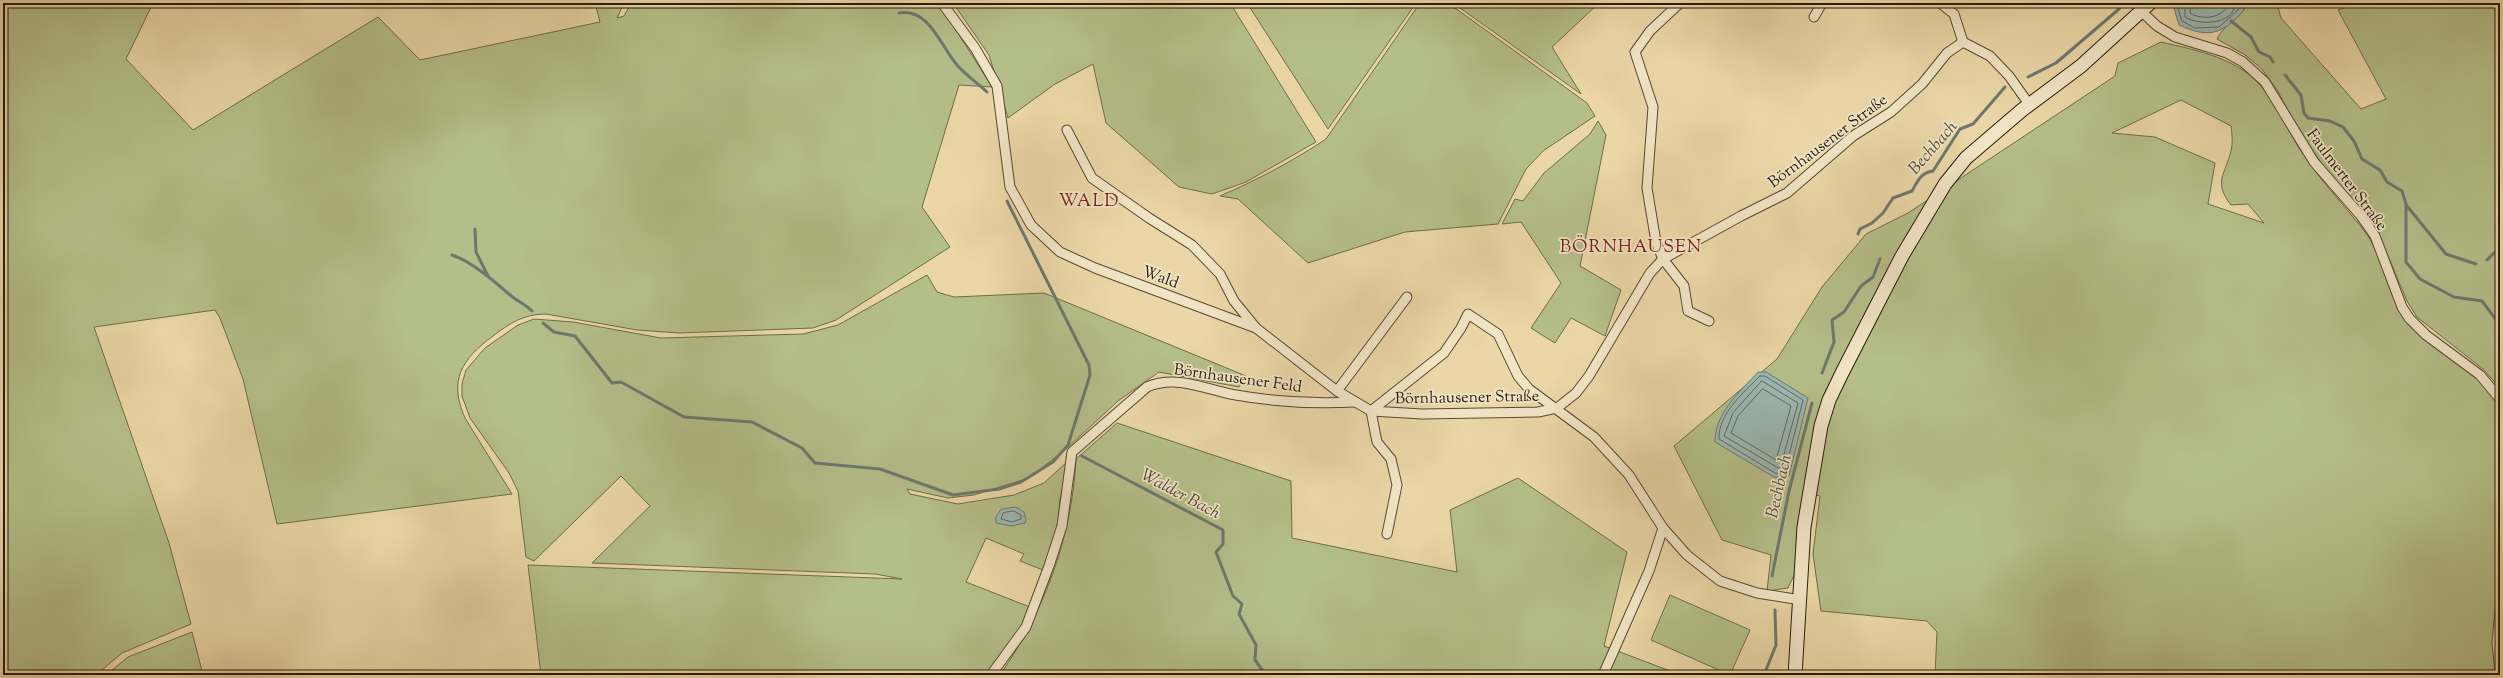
<svg xmlns="http://www.w3.org/2000/svg" width="2503" height="678" font-family="'Sorts Mill Goudy',serif">
	<rect width="100%" height="100%" fill="#ead6a6"/>
	<filter id="stains"><feTurbulence type="fractalNoise" baseFrequency=".005" numOctaves="4"/><feColorMatrix values="0 0 0 0 .2 0 0 0 0 .09 0 0 0 0 .02 0 0 0 .5 -.17"/></filter>
	<radialGradient id="worn" r=".72"><stop offset=".6" stop-color="#630" stop-opacity="0"/><stop offset="1" stop-color="#630" stop-opacity=".3"/></radialGradient>
	<g fill="#b4be89" stroke="#6e6c4a" fill-rule="evenodd">
		<path d="M3 3H153L126 59 193 130 378 17 420 60 600 22 595 3H624L617 18 624 16 631 3H939L992 87 959 85 922 207 950 247 836 320 813 328 679 333 637 330 546 314C524 314 510 323 493 336 462 359 448 380 465 418L512 494 277 524 243 379 220 318 215 310 94 327 169 543 191 624 122 653 96 675H3Z"/>
		<path d="M953 3H1234L1232 6 1316 142 1246 182 1212 194 1179 187 1106 123 1093 64 1055 84 1008 118 989 55Z"/>
		<path d="M1247 3H1416L1328 129Z"/>
		<path d="M1420 3H1448L1587 103 1595 116 1543 151 1526 169 1498 224 1405 232 1308 263 1238 199 1220 196C1257 180 1293 161 1326 139Z"/>
		<path d="M1453 3H1599L1552 47 1581 94Z"/>
		<path d="M2243 3H2277L2281 18 2361 109 2386 99 2338 10 2358 3H2500V388L2483 369 2417 317 2407 301 2380 237 2326 170 2297 127 2277 90 2262 69 2245 55 2217 39C2222 27 2236 20 2244 10Z"/>
		<path d="M2161 42C2196 50 2242 59 2264 90 2280 111 2290 136 2305 157 2324 185 2348 209 2368 236 2385 264 2389 302 2411 327 2437 356 2480 368 2500 404L2498 675H1935L1937 632 1927 621 1821 611 1813 554 1820 496 1803 492 1797 569 1788 588 1767 591 1771 555 1722 540 1674 446 1777 359 1822 287 1866 234 1908 213 2115 76 2118 63ZM2181 100 2231 126C2232 133 2233 143 2231 151 2225 175 2213 182 2231 205L2248 204 2264 223 2208 204 2215 163 2155 137 2112 133Z"/>
		<path d="M1598 121 1606 135 1580 266 1621 290 1605 336 1571 318 1555 343 1531 328 1561 283 1521 222 1502 224 1515 199 1523 201 1544 173 1590 134Z"/>
		<path d="M927 275 937 292 954 297 1044 293 1246 376 1239 387 1159 372 1118 401 1067 448 1029 478 974 495 948 498 907 489 910 494 958 504 1014 495 1044 483 1068 461 1060 499 1058 526 1043 570 1020 561 1024 554 986 538 966 582 1030 607C1021 633 1006 656 986 675H541L528 565 902 579 875 574 592 563 650 506 621 476 534 561 526 557 518 491 509 473 470 418 462 396V384L466 370 485 348 518 325 534 319 573 322 661 338 803 334 838 325Z"/>
		<path d="M1117 423 1291 481 1292 538 1457 572 1450 510 1518 478 1627 552 1604 646 1681 675H1000C1045 610 1072 537 1076 459Z"/>
		<path d="M1670 595 1750 630 1730 675 1651 640Z"/>
		<path d="M192 632 203 675H106L128 657Z"/>
	</g>
	<g fill="#9bb7b1" stroke="#6d786f">
		<path d="M2176 3H2243L2244 10C2223 34 2209 39 2179 25L2174 8Z"/>
		<path d="M1758 372H1766L1808 398 1789 476 1785 479 1774 477 1715 442C1715 412 1740 392 1758 372Z"/>
		<path d="M1016 507 1024 512 1026 519 1025 523 1012 526 996 523V517L1001 509Z"/>
	</g>
	<g fill="none" stroke-linecap="round" stroke-linejoin="round">
		<g stroke="#61685e" stroke-width="1">
			<path d="M2180 3 2178 9 2182 21 2195 28 2219 27 2239 9 2240 3"/>
			<path d="M2185 3V17C2199 26 2235 25 2235 3"/>
			<path d="M2191 3 2190 13C2202 21 2224 18 2229 3"/>
			<path d="M1760 376H1765L1803 400 1784 475 1775 473 1719 439C1718 414 1744 392 1760 376Z"/>
			<path d="M1762 381 1798 403 1780 469 1724 436 1733 413Z"/>
			<path d="M1763 389 1791 406 1776 460 1731 433 1738 416Z"/>
			<path d="M1014 511 1021 515V519L1012 522 1001 519 1003 513Z"/>
		</g>
		<g stroke="#6d786f" stroke-width="3">
			<path d="M831 3 836 4"/>
			<path d="M899 13C929 7 941 47 957 65 966 75 977 83 987 92"/>
			<path d="M2231 21 2251 37 2259 52 2270 57 2273 62"/>
			<path d="M2285 75 2301 95 2304 113 2308 118 2330 121 2343 127 2354 141 2362 159 2380 170 2387 182 2402 191 2406 204V262L2420 279 2454 297 2482 301 2500 325"/>
			<path d="M2028 77 2056 63 2119 9 2122 3"/>
			<path d="M2407 206 2446 254 2476 264"/>
			<path d="M475 229 476 252 488 276"/>
			<path d="M1858 234 1860 229 1872 223 1883 213 1893 198 1912 191C1918 181 1920 173 1933 171L1960 129 1973 124 2005 87"/>
			<path d="M452 255C471 261 494 281 510 295 517 301 525 304 532 311"/>
			<path d="M2487 260 2500 247"/>
			<path d="M543 323 554 332 575 336 612 383 621 382 684 417 752 422 802 448 815 463 880 469 953 495 999 489 1021 482 1053 462 1068 445 1090 375 1089 365 1007 201"/>
			<path d="M1822 373 1834 342 1832 320 1844 312 1861 286 1873 277 1880 259"/>
			<path d="M1082 456 1223 530V544L1216 552 1233 596 1242 604 1239 614 1256 645 1255 660 1263 671 1273 675"/>
			<path d="M1772 576 1789 491 1812 403"/>
			<path d="M1764 675 1776 645 1775 610"/>
		</g>
		<defs>
			<g id="street">
				<path d="M942 3 975 48 997 86 1010 187 1031 225 1060 252 1095 268 1256 328"/>
				<path d="M1680 3 1650 31 1635 52 1653 107 1647 188 1656 242 1663 259 1684 286 1688 311 1709 321"/>
				<path d="M1940 3 1954 14 1963 42"/>
				<path d="M2142 12 2157 26 2175 37 2227 53 2243 62 2265 82 2314 162 2361 216 2375 236 2402 307 2409 318 2426 335 2480 375 2500 399"/>
				<path d="M1814 17 1822 3"/>
				<path d="M1067 130 1092 178 1149 218 1192 245 1220 274 1234 301 1256 328 1337 391 1371 411 1422 414 1538 412 1557 408 1576 393 1589 376 1650 273 1663 259 1741 216 1787 193 1853 136 1891 112 1922 84 1947 53 1963 42 1990 56 2009 76 2029 104"/>
				<path d="M1337 391 1407 297"/>
				<path d="M1387 534 1397 485 1391 459 1377 442 1371 411 1444 353 1461 328 1468 314 1498 334 1518 376 1529 389 1594 437 1629 475 1663 528 1687 555 1720 581 1757 593 1801 600"/>
				<path d="M2500 610 2497 643 2500 672"/>
				<path d="M991 675 1026 627 1049 566 1062 526 1072 452 1147 387C1177 374 1207 390 1236 395 1275 402 1317 404 1355 402"/>
				<path d="M1603 675 1649 571 1663 528"/>
			</g>
			<path id="secondary" d="M1795 675 1804 527 1821 426 1829 400 1843 371 1902 256 1945 184 1966 158 2022 110 2081 66 2150 3"/>
		</defs>
		<use href="#street" stroke="#584932" stroke-width="11"/>
		<use href="#secondary" stroke="#271a0b" stroke-width="15"/>
		<use href="#street" stroke="#f1e4c5" stroke-width="9"/>
		<use href="#secondary" stroke="#f1e4c5" stroke-width="13"/>
	</g>
	<g text-anchor="middle" stroke-width="3.5" stroke-linejoin="round" paint-order="stroke">
		<g font-size="16" fill="#271a0b" stroke="#f1e4c5">
			<text transform="translate(1827 140) rotate(-37)" y="6">Börnhausener Straße</text>
			<text transform="translate(2348 179) rotate(53)" y="6">Faulmerter Straße</text>
			<text transform="translate(1161 276) rotate(20)" y="6">Wald</text>
			<text transform="translate(1238 377) rotate(8)" y="6">Börnhausener Feld</text>
			<text transform="translate(1467 396) rotate(-1)" y="6">Börnhausener Straße</text>
		</g>
		<g font-size="17" font-style="italic" fill="#4a493d" stroke="#f1e4c5">
			<text transform="translate(1932 147) rotate(-49)" y="6">Bechbach</text>
			<text transform="translate(1778 486) rotate(-77)" y="6">Bechbach</text>
			<text transform="translate(1181 493) rotate(28)" y="6">Walder Bach</text>
		</g>
		<g font-size="18" letter-spacing="1" fill="#7a1f14" stroke="#f1e4c5">
			<text x="1089" y="206">WALD</text>
			<text x="1631" y="252">BÖRNHAUSEN</text>
		</g>
	</g>
	<rect width="2503" height="678" fill="none" stroke="#ead6a6" stroke-width="16"/>
	<rect x="4" y="4" width="2495" height="670" fill="none" stroke="#271a0b" stroke-width="2"/>
	<rect x="8" y="8" width="2487" height="662" fill="none" stroke="#271a0b"/>
	<rect width="100%" height="100%" filter="url(#stains)"/>
	<rect width="100%" height="100%" fill="url(#worn)"/>
</svg>
